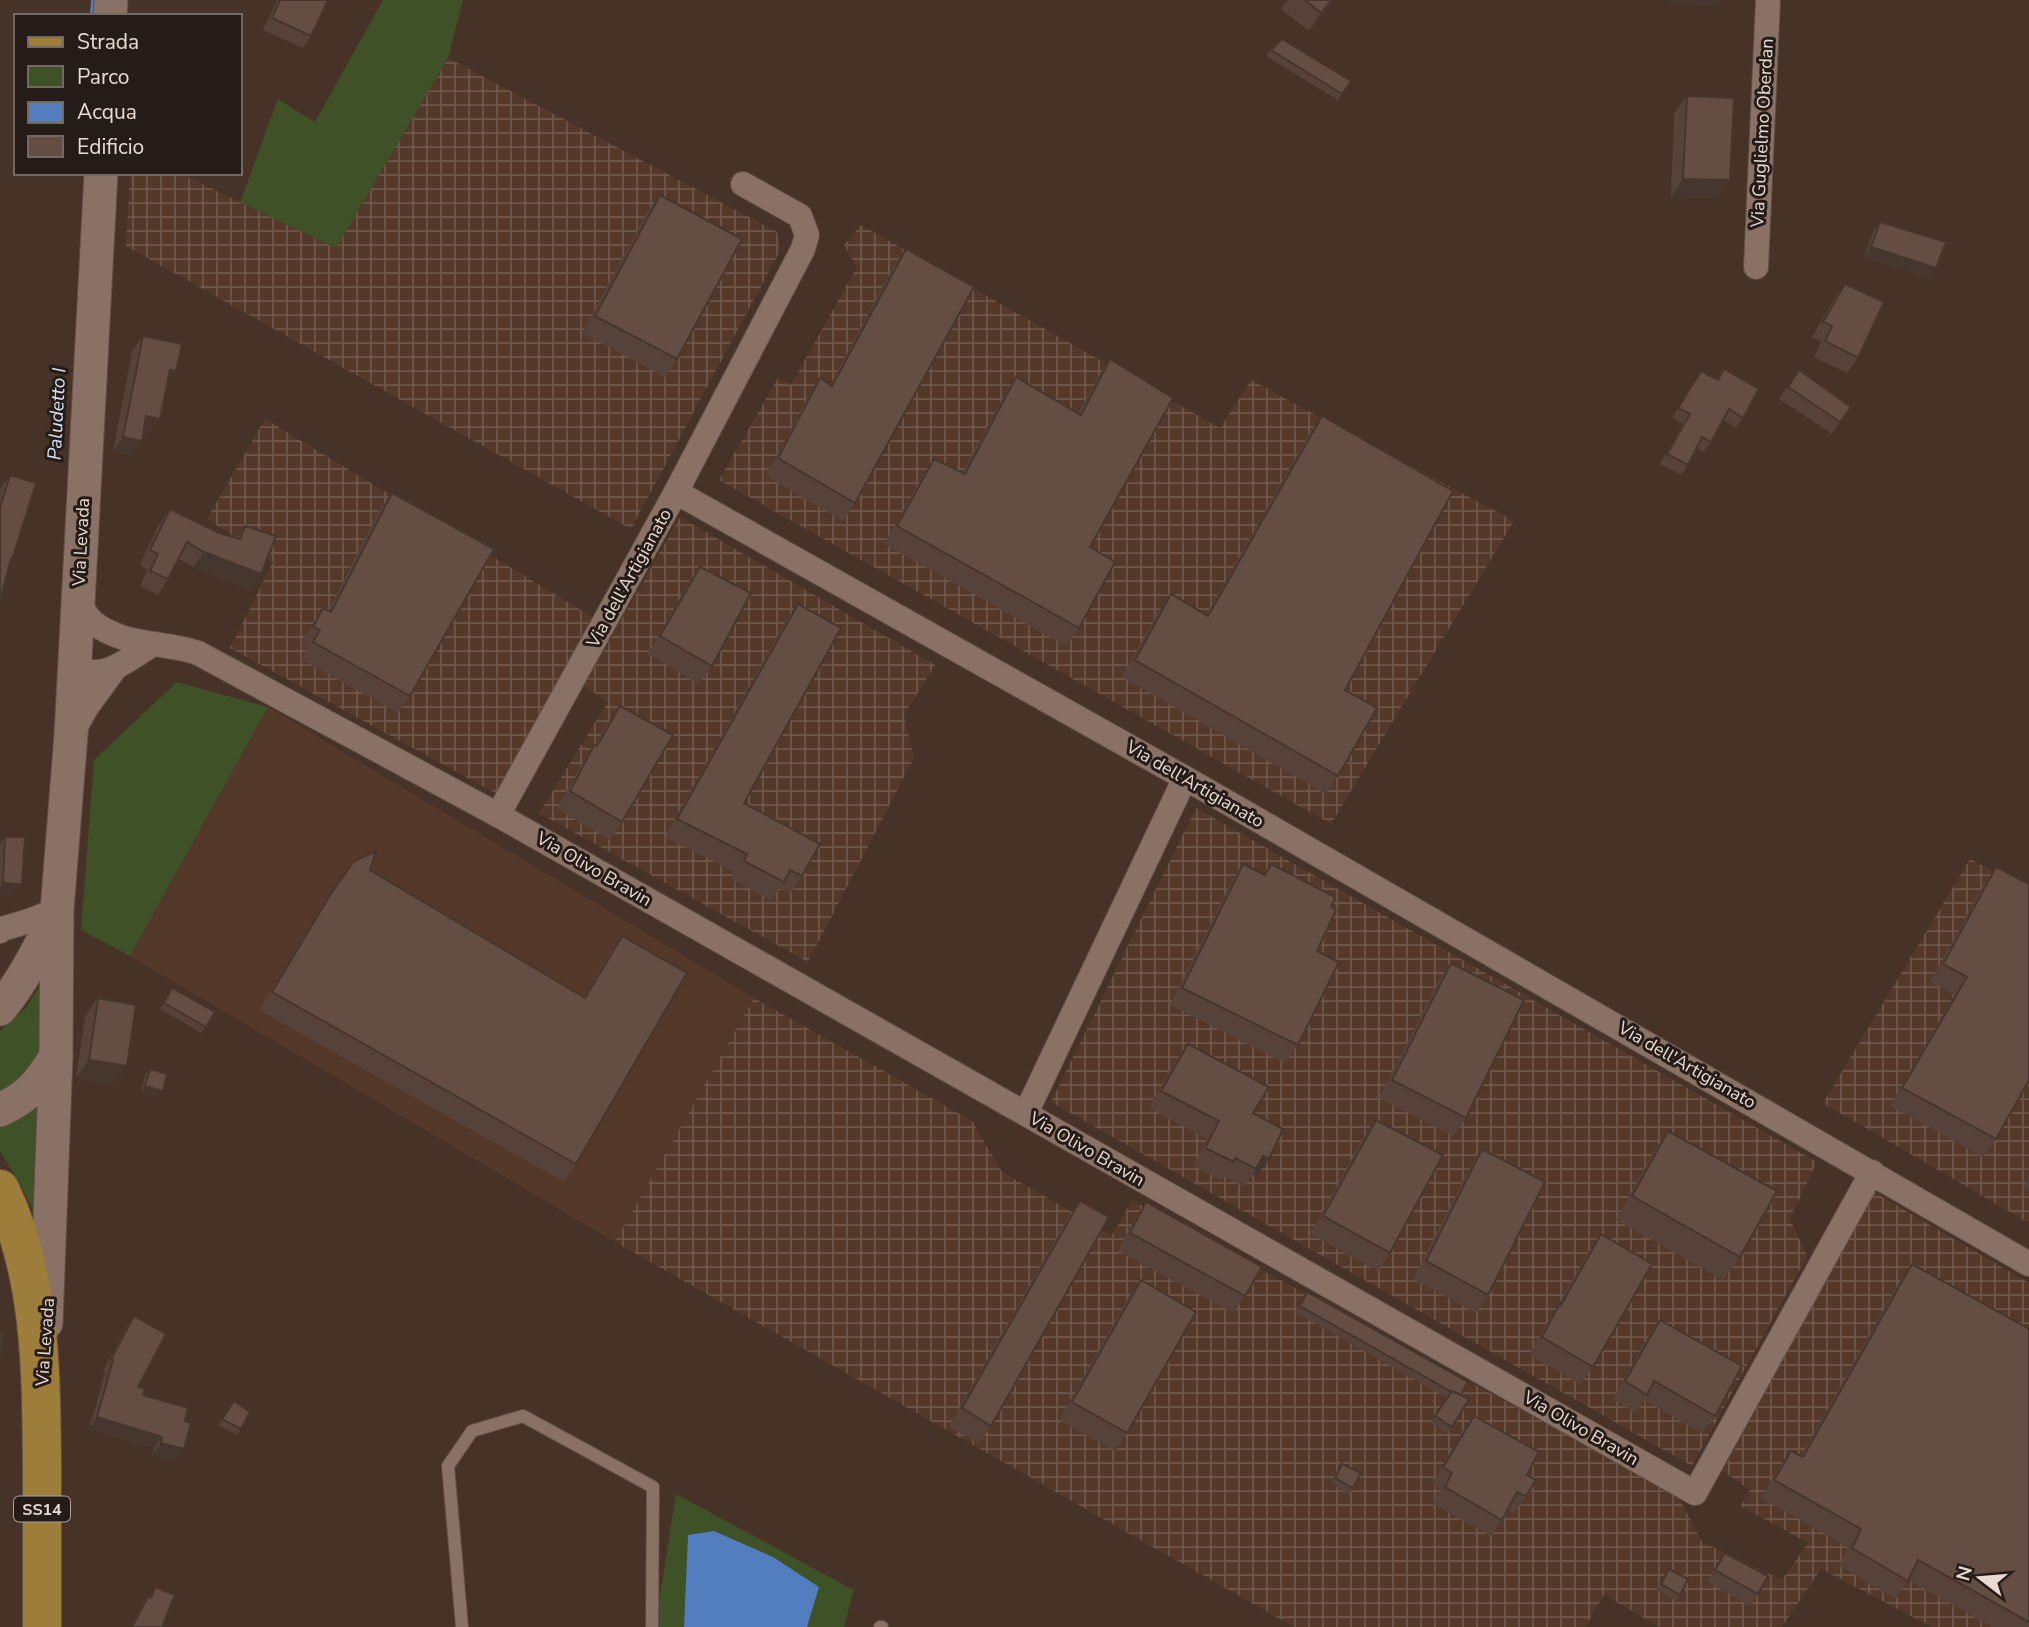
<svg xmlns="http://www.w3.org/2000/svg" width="2029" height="1627" font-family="'Nunito Sans',sans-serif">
	<defs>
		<pattern id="industrial-grid" width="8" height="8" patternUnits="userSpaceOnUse" patternTransform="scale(1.75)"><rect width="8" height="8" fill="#54392b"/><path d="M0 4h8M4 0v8" fill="none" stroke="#6d5549"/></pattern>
	</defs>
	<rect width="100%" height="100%" fill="#473227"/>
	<path fill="#54392b" d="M268 707 754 998 615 1242 130 956Z"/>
	<g fill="url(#industrial-grid)">
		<path d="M448 58 777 232 780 251 631 529 126 246 130 173H179L336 248Z"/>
		<path d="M861 225 1220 428 1251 380 1514 521 1331 824 719 480 778 378 791 385 857 267 844 245Z"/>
		<path d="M265 419 594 618 497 794 230 648 273 562 207 519Z"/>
		<path d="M680 517 935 665 904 715 914 758 808 962 539 813 608 702 584 686Z"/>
		<path d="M1196 808 1817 1162 1790 1219 1807 1256 1692 1466 1051 1102Z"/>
		<path d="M1970 859 2029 891V1223L1823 1103Z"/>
		<path d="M754 998 972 1121 1002 1172 1112 1235 1132 1200 1677 1494 1702 1542 1782 1580 1808 1543 1741 1506 1750 1490 1723 1471 1872 1191 2029 1283V1627H1932L1821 1569 1782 1627H1660L1604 1595 1585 1627H1294L615 1242Z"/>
	</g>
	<g fill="#3f5126">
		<path d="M383 0H463L448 58 336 248 240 202 278 99 315 122Z"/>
		<path d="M177 682 268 707 130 956 81 930 94 760Z"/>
		<path d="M45 977 43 1062 0 1101V1031L26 1008Z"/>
		<path d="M43 1100 34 1213 18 1180 0 1151V1123Z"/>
		<path d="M676 1494 854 1590 844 1627H655Z"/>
	</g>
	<path fill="#527dbf" d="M714 1531 773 1557 819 1587 807 1627H684L688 1535Z"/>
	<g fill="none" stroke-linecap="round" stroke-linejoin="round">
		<path stroke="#527dbf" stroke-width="6" d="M93 16 94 0"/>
		<defs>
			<g id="lane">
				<path d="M462 1627 448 1466 472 1431 523 1416 653 1487 652 1627"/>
				<path d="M880 1627H882"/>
			</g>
			<g id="street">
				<path d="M1756 267 1768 0"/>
				<path d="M676 492 1185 778 2029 1264"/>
				<path d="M78 601C83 608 87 618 94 623 125 647 164 641 198 653L498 815 1695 1493 1872 1172"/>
				<path d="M74 668C106 681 125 661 152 645"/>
				<path d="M74 730 86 708 116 667"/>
				<path d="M498 815 676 492 803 249 807 235 800 216 743 184"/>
				<path d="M0 931 2 929 29 921 57 910"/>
				<path d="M1026 1113 1185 778"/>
			</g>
			<g id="secondary">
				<path d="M110 16 111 0"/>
				<path d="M0 1009C22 982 37 953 52 922"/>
				<path d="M0 1110C28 1097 40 1083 56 1056"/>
				<path d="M46 1323 56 1056 57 910 71 735 101 173"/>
			</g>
			<path id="primary" d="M0 1189C41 1274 41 1369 42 1461 42 1517 42 1572 42 1627"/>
		</defs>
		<use href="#lane" stroke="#614f46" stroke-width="14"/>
		<use href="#street" stroke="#614f46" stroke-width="26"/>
		<use href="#secondary" stroke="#614f46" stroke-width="35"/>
		<use href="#primary" stroke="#614f46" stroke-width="40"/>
		<use href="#lane" stroke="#897165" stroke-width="12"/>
		<use href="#street" stroke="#897165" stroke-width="24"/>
		<use href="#secondary" stroke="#897165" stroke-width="33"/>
		<use href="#primary" stroke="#9c7e3a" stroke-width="38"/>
	</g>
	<g fill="#564239">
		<path d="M277 0H328L311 36 303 48 263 30Z"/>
		<path d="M1288 0H1334L1309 31 1281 9Z"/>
		<path d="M1271 50 1351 81 1338 100 1266 56Z"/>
		<path d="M1687 96 1718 198 1671 197 1674 113Z"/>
		<path d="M660 195 677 359 665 377 582 333 647 212Z"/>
		<path d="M1880 222 1929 278 1864 257 1873 232Z"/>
		<path d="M906 249 855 503 843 521 766 476 808 396 820 378 830 385 893 267Z"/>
		<path d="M1845 284 1858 358 1847 373 1814 357 1821 342 1812 337 1834 299Z"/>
		<path d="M143 336 167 383 149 434 143 433 131 456 113 452 132 351Z"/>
		<path d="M1110 359 1090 547 1079 628 1066 646 884 544 922 477 934 459 962 473 1004 395 1016 377 1078 413 1098 377Z"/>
		<path d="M1724 369 1743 418 1736 428 1724 420 1711 442 1704 452 1697 448 1688 465 1681 475 1660 464 1683 424 1672 418 1701 371 1717 379Z"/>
		<path d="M1799 370 1851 407 1832 434 1779 399Z"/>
		<path d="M1322 416 1345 690 1338 776 1326 794 1122 677 1158 612 1171 594 1206 615 1309 434Z"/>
		<path d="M10 475 12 560 10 564 0 600V489Z"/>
		<path d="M392 493 410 696 398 713 301 659 308 648 301 645 311 626 323 608 328 611 379 510Z"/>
		<path d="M170 509 219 533 237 538 245 526 250 590 193 567 179 559 168 579 158 595 140 586 147 570 140 565 159 524Z"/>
		<path d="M700 567 712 666 699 684 648 654 687 585Z"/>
		<path d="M798 604 744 803 802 876 790 894 779 888 771 900 731 879 735 872 665 837 785 622Z"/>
		<path d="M620 706 622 822 610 840 557 809 582 763 594 745H595L607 724Z"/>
		<path d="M5 837 14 896 0 895V844Z"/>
		<path d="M354 861 370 870 584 997 609 954 622 936 576 1164 564 1182 259 1010 318 913Z"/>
		<path d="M1243 864 1264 875 1271 864 1317 951 1298 1045 1285 1063 1170 1005 1231 882Z"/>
		<path d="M1996 867V1139L1983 1157 1890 1106 1954 995 1930 982 1983 885Z"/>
		<path d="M1451 963 1466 1118 1453 1136 1379 1098 1438 981Z"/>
		<path d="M172 988 206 1027 201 1033 160 1009Z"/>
		<path d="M98 998 115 1084 76 1078 85 1016Z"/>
		<path d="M1188 1044 1253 1113 1257 1176 1253 1174 1244 1187 1224 1176 1221 1180 1193 1166 1207 1139 1149 1108 1175 1061Z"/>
		<path d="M150 1069 158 1097 141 1092 145 1075Z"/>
		<path d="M1376 1120 1390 1253 1378 1271 1310 1234 1363 1138Z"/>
		<path d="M1668 1131 1740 1257 1723 1280 1616 1220 1652 1154Z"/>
		<path d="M1482 1149 1488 1295 1476 1313 1413 1279 1470 1167Z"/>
		<path d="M2029 1177V1191L2023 1187Z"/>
		<path d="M1080 1201 991 1426 979 1444 949 1426 1067 1219Z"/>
		<path d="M1146 1202 1245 1296 1233 1313 1118 1251 1134 1220Z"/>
		<path d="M1601 1234 1593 1367 1580 1384 1529 1355 1548 1321 1557 1307 1588 1252Z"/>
		<path d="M1912 1264 2029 1329V1627H1992L1908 1580 1896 1599 1839 1566 1848 1547 1761 1498 1778 1469 1791 1451 1801 1456 1899 1282Z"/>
		<path d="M1141 1280 1127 1433 1115 1451 1059 1420 1128 1298Z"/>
		<path d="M1307 1292 1461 1395 1452 1427 1448 1434 1430 1423 1447 1398 1295 1312Z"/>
		<path d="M134 1316 138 1387 176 1461 152 1455 154 1448 89 1429 105 1372 103 1371 126 1328Z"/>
		<path d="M1660 1320 1715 1416 1702 1433 1644 1400 1635 1413 1613 1399 1647 1338Z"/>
		<path d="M234 1401 241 1429 237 1435 218 1425Z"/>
		<path d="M1474 1416 1527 1475 1526 1496 1514 1513 1508 1510 1491 1536 1433 1504 1441 1490 1432 1484 1462 1432Z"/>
		<path d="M1342 1464 1353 1488 1349 1494 1331 1484Z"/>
		<path d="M1725 1553 1758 1594 1750 1606 1707 1582Z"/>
		<path d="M1669 1569 1680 1595 1676 1601 1657 1590Z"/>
		<path d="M155 1587 162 1627H131L143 1603 148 1597H150Z"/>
	</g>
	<g fill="#46362e">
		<path d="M1332 0H1334L1309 31 1321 13Z"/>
		<path d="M1671 0H1721L1717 6 1669 3Z"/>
		<path d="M1683 179 1730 180 1718 198 1671 197Z"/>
		<path d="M1871 247 1936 268 1929 278 1864 257Z"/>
		<path d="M170 370 176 371 165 386Z"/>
		<path d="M146 416 160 419 149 434 135 431Z"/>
		<path d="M123 437 142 441 131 456 113 452Z"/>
		<path d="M204 552 261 574 250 590 193 567Z"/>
		<path d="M3 883 22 884 14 896 0 895V887Z"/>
		<path d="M89 1060 127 1066 115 1084 76 1078Z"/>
		<path d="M145 1086 163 1091 158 1097 141 1092Z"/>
		<path d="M1263 1156 1269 1159 1257 1176 1253 1174Z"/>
		<path d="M97 1417 162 1437 154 1448 89 1429Z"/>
		<path d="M161 1443 184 1449 176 1461 152 1455Z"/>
	</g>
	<g fill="#644d42" stroke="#46362e" stroke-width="2">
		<path d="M280 0H328L311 36 272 18Z"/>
		<path d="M1305 0H1332L1321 13Z"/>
		<path d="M1282 39 1351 81 1342 94 1271 50Z"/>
		<path d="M1687 96 1734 98 1730 180 1683 179Z"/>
		<path d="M660 195 742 239 677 359 595 316Z"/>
		<path d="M1880 222 1946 242 1936 268 1871 247Z"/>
		<path d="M906 249 974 287 855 503 778 458 820 378 832 386Z"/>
		<path d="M1845 284 1884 302 1858 358 1825 341 1832 326 1823 322Z"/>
		<path d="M143 336 182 344 176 371 170 370 160 419 146 416 142 441 123 437Z"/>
		<path d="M1110 359 1173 398 1090 547 1115 562 1079 628 897 526 934 459 965 474 1016 377 1081 415Z"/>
		<path d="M1724 369 1759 389 1743 418 1729 409 1711 442 1702 437 1688 465 1667 454 1690 414 1678 408 1701 371 1718 380Z"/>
		<path d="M1799 370 1851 407 1840 422 1788 387Z"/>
		<path d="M1322 416 1453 491 1345 690 1377 708 1338 776 1135 660 1171 594 1208 616Z"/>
		<path d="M10 475 36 483 12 560 11 559 0 600V508Z"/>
		<path d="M392 493 494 549 410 696 313 642 320 630 313 627 323 608 331 612Z"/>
		<path d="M170 509 219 533 240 539 245 526 276 536 261 574 204 552 187 542 168 579 150 571 158 554 150 550Z"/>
		<path d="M700 567 751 593 712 666 660 636Z"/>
		<path d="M798 604 841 628 744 803 820 844 802 876 790 870 784 882 744 861 747 854 677 819Z"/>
		<path d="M620 706 673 735 622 822 570 791 594 745 597 746Z"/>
		<path d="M5 837H25L22 884 3 883Z"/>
		<path d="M376 851 370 870 585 998 622 936 687 973 576 1164 272 992 330 895 354 861Z"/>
		<path d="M1243 864 1265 875 1271 864 1335 897 1331 907 1336 910 1317 951 1339 962 1298 1045 1182 988Z"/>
		<path d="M1996 867 2029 884V1080L1996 1139 1902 1088 1967 977 1943 964Z"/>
		<path d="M1451 963 1524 1000 1466 1118 1392 1080Z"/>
		<path d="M172 988 215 1012 206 1027 164 1003Z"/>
		<path d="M98 998 136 1005 127 1066 89 1060Z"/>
		<path d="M1188 1044 1269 1087 1253 1113 1283 1129 1269 1159 1263 1156 1256 1169 1235 1158 1234 1162 1205 1148 1219 1121 1161 1091Z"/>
		<path d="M150 1069 167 1074 163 1091 145 1086Z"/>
		<path d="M1376 1120 1443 1155 1390 1253 1323 1216Z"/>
		<path d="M1668 1131 1777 1191 1740 1257 1632 1196Z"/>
		<path d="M1482 1149 1545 1182 1488 1295 1426 1261Z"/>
		<path d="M1080 1201 1109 1217 991 1426 962 1408Z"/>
		<path d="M1146 1202 1262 1267 1245 1296 1130 1233Z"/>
		<path d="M1601 1234 1652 1264 1593 1367 1542 1337 1560 1303 1561 1305Z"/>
		<path d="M1912 1264 2029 1329V1622L1918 1560 1908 1581 1852 1548 1861 1529 1774 1480 1791 1451 1803 1457Z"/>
		<path d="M1141 1280 1196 1312 1127 1433 1072 1402Z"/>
		<path d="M1307 1292 1468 1382 1461 1395 1452 1392 1300 1306Z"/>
		<path d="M134 1316 166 1334 138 1387 145 1389 143 1395 188 1408 185 1421 191 1423 184 1449 161 1443 162 1437 97 1417 113 1360 111 1359Z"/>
		<path d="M1660 1320 1742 1366 1715 1416 1654 1381 1647 1395 1625 1381Z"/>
		<path d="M0 1333H3L0 1364Z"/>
		<path d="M1452 1391 1469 1399 1452 1427 1435 1416Z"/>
		<path d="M234 1401 250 1412 241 1429 222 1419Z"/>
		<path d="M1474 1416 1539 1452 1527 1475 1536 1480 1526 1496 1517 1492 1502 1520 1445 1487 1452 1473 1443 1467Z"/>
		<path d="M1342 1464 1361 1473 1353 1488 1335 1478Z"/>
		<path d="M1725 1553 1768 1576 1758 1594 1715 1570Z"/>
		<path d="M1669 1569 1688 1579 1680 1595 1661 1584Z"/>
		<path d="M155 1587 175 1595 162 1627H132L148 1597 151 1598Z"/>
	</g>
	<g text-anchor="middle" stroke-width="6" stroke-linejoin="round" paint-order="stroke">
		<rect fill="#261c17" stroke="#aea19b" stroke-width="2" x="14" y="1496.5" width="56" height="25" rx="5"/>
		<g font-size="16" font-weight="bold" fill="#e8dad3">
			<text x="42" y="1515">SS14</text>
		</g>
		<g font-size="18" fill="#e8dad3" stroke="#261c17">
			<text transform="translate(1762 133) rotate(-87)" y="6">Via Guglielmo Oberdan</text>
			<text transform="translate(81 542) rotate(-87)" y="6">Via Levada</text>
			<text transform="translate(629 578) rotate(-61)" y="6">Via dell'Artigianato</text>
			<text transform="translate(1195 784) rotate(30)" y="6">Via dell'Artigianato</text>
			<text transform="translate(594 869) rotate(30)" y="6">Via Olivo Bravin</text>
			<text transform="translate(1687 1065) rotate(30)" y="6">Via dell'Artigianato</text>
			<text transform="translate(1087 1149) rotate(30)" y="6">Via Olivo Bravin</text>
			<text transform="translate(45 1342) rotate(-86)" y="6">Via Levada</text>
			<text transform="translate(1581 1428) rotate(30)" y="6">Via Olivo Bravin</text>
		</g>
		<g font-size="19" font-style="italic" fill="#d5e1f4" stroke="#261c17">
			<text transform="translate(56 414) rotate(-87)" y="7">Paludetto I</text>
		</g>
	</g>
	<rect x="14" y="14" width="228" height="161" fill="#261c17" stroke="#746862" stroke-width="2"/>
	<rect x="28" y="37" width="35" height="10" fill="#9c7e3a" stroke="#746862" stroke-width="2"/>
	<text x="77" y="49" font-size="21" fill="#e8dad3">Strada</text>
	<rect x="28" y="66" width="35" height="21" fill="#3f5126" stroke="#746862" stroke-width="2"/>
	<text x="77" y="84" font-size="21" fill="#e8dad3">Parco</text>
	<rect x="28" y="102" width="35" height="21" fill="#527dbf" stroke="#746862" stroke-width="2"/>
	<text x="77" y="119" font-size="21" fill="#e8dad3">Acqua</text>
	<rect x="28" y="136" width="35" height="21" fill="#644d42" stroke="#746862" stroke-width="2"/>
	<text x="77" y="154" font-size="21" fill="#e8dad3">Edificio</text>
	<g transform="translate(1980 1578) rotate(286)" stroke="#261c17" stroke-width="5" paint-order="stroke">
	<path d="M0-5L12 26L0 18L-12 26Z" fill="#e8dad3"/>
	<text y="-10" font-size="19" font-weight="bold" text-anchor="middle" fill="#e8dad3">N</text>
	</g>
</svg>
